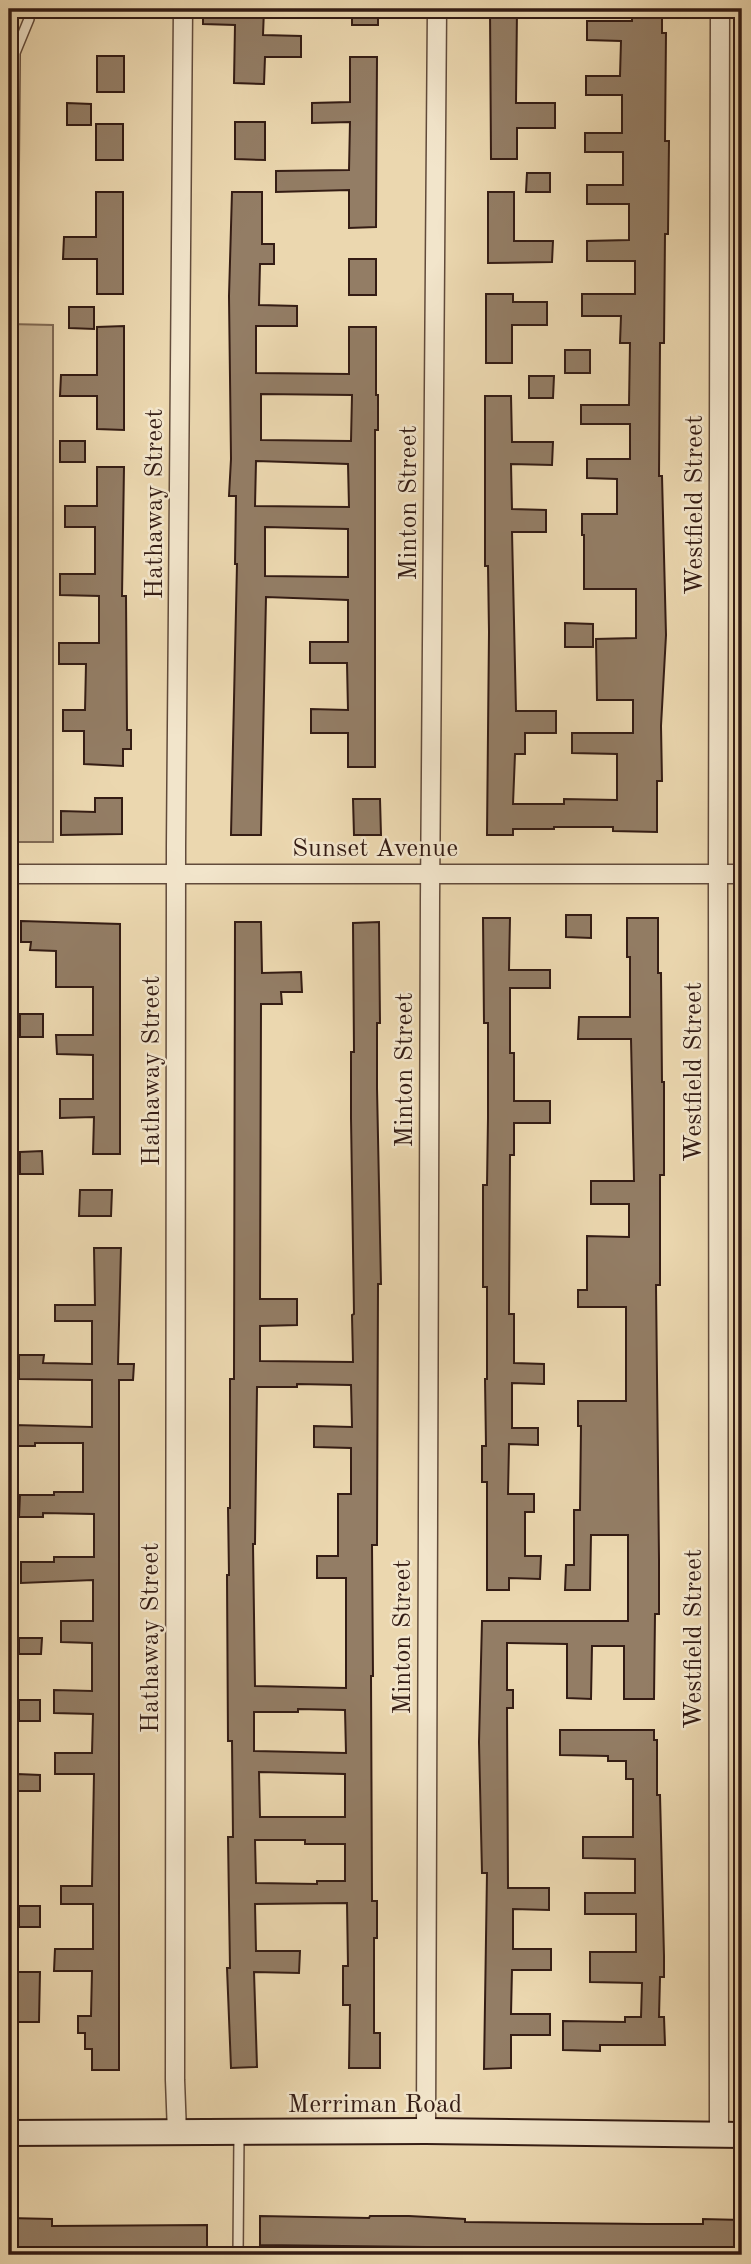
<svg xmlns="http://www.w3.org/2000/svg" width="751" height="2264" font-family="'Old Standard TT',serif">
	<rect width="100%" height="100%" fill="#ebd7af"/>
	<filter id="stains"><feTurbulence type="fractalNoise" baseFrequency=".00286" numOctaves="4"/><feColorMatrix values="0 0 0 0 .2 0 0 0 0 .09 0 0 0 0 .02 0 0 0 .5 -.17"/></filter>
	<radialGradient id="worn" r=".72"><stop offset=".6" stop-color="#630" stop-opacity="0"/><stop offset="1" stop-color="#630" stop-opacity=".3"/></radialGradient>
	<path fill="#ccb795" stroke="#806a54" stroke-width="2" d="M9 324 53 325V842H9Z"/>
	<g fill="#937d65" stroke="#341c14" stroke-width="2" fill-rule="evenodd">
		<path d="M203 9H264L263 35 301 36V57H265L264 84 234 83 235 25 203 24Z"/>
		<rect x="352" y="9" width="26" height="16"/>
		<path d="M490 9H517L516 103H555V128H517V159H491Z"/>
		<path d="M632 9H662V33H666L665 141H669L668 234H665L664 343H660L659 476H662L666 635 661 726 662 781H657V832L613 831V827H554V829H513V835H487L489 632 488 566H485V396H511L512 442H553L552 465 511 464 512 509 546 510V532H512L516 711H556V733H525V754H515L513 804H564V799L617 800V754L572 753V733H633V700H597L596 639 636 638V589H584V535H582V514H617V479L587 478V459H630V424H581V405H629L630 343H620L621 316H582V294H635V261H587V241L629 240V204H587V185H623V152H585V133H622V95H586V76H620L621 41 587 40V21H632Z"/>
		<rect x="97" y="56" width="27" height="36"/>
		<path d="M350 57H377L376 227 349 228V190L276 192V171L349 170 350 122 312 123V103L350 102Z"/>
		<path d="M67 103 91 104V125H67Z"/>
		<path d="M235 122H265V160L235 159Z"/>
		<rect x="96" y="124" width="27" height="36"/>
		<path d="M527 173H550V192H526Z"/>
		<path d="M96 192H123V294H97V259H63L64 237H96Z"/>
		<path d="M232 192H262V244H274V264H260L259 305 297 306V326H256V373L349 374V327H376V395H378V430H375V767H348V733H311V709L348 710 347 663H310V642H348V600L266 597 261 835H231L237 564H235L236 496H229L231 459 229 296ZM261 394 352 395 351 441 261 440ZM256 461 348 464 349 507 255 506ZM265 527 348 529V577L265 576Z"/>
		<path d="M488 192H514V241H553L552 262 488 263Z"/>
		<rect x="349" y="259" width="27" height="36"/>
		<path d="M486 294H513V302H547V325H512V363H486Z"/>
		<path d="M69 307H94V329L69 328Z"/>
		<path d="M124 326V430L97 429V396H60L61 375H97V327Z"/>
		<rect x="565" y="350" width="25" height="23"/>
		<path d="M529 376H554L553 398H529Z"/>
		<rect x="60" y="441" width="25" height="21"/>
		<path d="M97 467H124L122 596H126L127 730H131V749H123V766L84 764V731H63V710H85L86 664H59V643H99V596L60 595V574H95V527H65V506H97Z"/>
		<path d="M565 623 593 624V647H565Z"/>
		<path d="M95 798H122V834L61 835V811L95 812Z"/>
		<path d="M353 799H380L381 835H354Z"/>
		<path d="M566 915H591V938L566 937Z"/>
		<path d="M483 918H510L509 970H550V988H510V1053H514V1101H550V1123H514V1155H510L509 1314H514V1363L544 1364V1384L512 1383V1428H538V1445L509 1444 508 1494H534V1512H525V1556H541L540 1579 509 1578V1590H487V1482H482V1446H486L485 1379H487V1287H483V1185H487L488 1118V1023H484Z"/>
		<path d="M627 918H658V973H661L662 1082H664V1175H660V1285H656L659 1559V1614H655L654 1699H624V1646H592L591 1699 567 1698V1644L507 1643V1690H513V1708H507L508 1888H549V1910L513 1909V1949H551V1970H512L511 2014H550V2035H511V2068L484 2069 487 1873H482L479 1742 482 1621H628V1535H591L590 1590H565L566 1565H574V1510H580L581 1426H578V1401H626V1307H578V1290H587V1236L629 1237V1204H591V1181H634L631 1039H578L579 1017H630V957H627Z"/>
		<path d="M21 921 120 924V1154H93L94 1117 60 1118V1099H93V1055L57 1054 56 1035H93V987H56V951L30 950 31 942H21Z"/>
		<path d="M235 922H261L262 973 301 972 302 992H281L282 1004H261L260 1299H297V1325L260 1326V1361L353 1362 352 1315 354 1314 351 1118V1052H354L353 923 379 922 380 1023H377V1088L381 1284H378L377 1545H372L373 1676H371L372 1901H377V1938H374V2033H380V2068H349L350 2005H343V1966H348L347 1903 255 1904 256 1951H300L299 1973 254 1972 257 2067 231 2068 227 1968H230L228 1837H233L232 1741H228L227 1575H229L228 1508H230V1379H234ZM297 1384 351 1385 352 1427 314 1426V1447L351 1448V1494H338V1556H317V1578H346V1688L255 1686 253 1544H255L257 1387H297ZM298 1709 345 1710 346 1753 254 1751V1712H298ZM259 1772 345 1774V1817H260ZM255 1840H305V1844H345V1881H317V1884L256 1883Z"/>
		<rect x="20" y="1014" width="23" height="23"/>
		<path d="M42 1151 43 1174H20V1152Z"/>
		<path d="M80 1190H112L111 1216H79Z"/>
		<path d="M94 1248H121L118 1364H134L133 1380H119V2070H92V2049H85V2033H78V2016H91L92 1971H54L55 1949H93V1904H61V1886H92L94 1774H55V1753H92L93 1714 54 1713V1690L92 1691V1643L61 1642V1621H93V1580L21 1583V1562H54V1557H94V1514L43 1513V1517H19L20 1495H54V1492H83V1443H35V1446H14V1425L92 1427V1380L19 1379V1355H44L43 1363 92 1364V1321H55V1305H95Z"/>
		<path d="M19 1638H42L41 1654H19Z"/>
		<rect x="19" y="1700" width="21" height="21"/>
		<path d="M560 1730H654V1740H657V1795H660L664 1956V1977H660L659 2017H664L665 2045H600V2051L563 2050V2021L625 2022V2017H641L642 1983 590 1982V1952H636V1914H585V1893H635V1859L583 1858V1837H633V1779H626V1761H608V1756L560 1755Z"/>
		<path d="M17 1774 40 1775V1791H17Z"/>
		<rect x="19" y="1906" width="21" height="21"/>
		<path d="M17 1972H40L39 2022H17Z"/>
		<path d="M260 2216 369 2218 370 2216H409L465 2219V2222L647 2224H703V2219L742 2220V2250L630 2249V2254L479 2253V2249L426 2247 260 2245Z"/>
		<path d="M9 2218 52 2219V2226L207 2225V2255H9Z"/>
	</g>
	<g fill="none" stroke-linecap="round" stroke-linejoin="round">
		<defs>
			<g id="lane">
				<path d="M9 278H13L15 53 29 19V9"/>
				<path d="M238 2255 239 2135"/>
			</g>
			<g id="street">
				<path d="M9 874H742"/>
				<path d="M426 2131 430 899 437 9"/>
				<path d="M177 2133 175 2080 176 846 183 9"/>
				<path d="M719 2135 718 874 720 9"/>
			</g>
			<path id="secondary" d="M9 2133 426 2131 742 2135"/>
		</defs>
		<use href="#lane" stroke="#624b3b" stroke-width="12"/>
		<use href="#street" stroke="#624b3b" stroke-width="21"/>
		<use href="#secondary" stroke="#341c14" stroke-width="28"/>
		<use href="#lane" stroke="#f2e5cb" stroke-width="9"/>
		<use href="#street" stroke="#f2e5cb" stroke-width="18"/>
		<use href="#secondary" stroke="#f2e5cb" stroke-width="24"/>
	</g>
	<g text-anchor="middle" stroke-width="5" stroke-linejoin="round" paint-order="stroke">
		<g font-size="26" fill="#341c14" stroke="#f2e5cb">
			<text transform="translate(407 503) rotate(-90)" y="9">Minton Street</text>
			<text transform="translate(153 504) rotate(-90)" y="9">Hathaway Street</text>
			<text transform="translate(693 505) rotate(-90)" y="9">Westfield Street</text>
			<text x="375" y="856">Sunset Avenue</text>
			<text transform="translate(403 1070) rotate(-90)" y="9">Minton Street</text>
			<text transform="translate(150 1071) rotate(-90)" y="9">Hathaway Street</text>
			<text transform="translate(692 1072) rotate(-90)" y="9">Westfield Street</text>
			<text transform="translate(401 1637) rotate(-90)" y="9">Minton Street</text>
			<text transform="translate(149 1638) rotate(-90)" y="9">Hathaway Street</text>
			<text transform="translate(692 1639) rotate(-90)" y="9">Westfield Street</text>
			<text x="375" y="2112">Merriman Road</text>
		</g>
	</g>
	<rect width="751" height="2264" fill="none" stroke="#ebd7af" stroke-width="35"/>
	<rect x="10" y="10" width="730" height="2243" fill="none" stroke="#341c14" stroke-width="3.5"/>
	<rect x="18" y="18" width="716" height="2229" fill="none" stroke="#341c14" stroke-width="2"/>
	<rect width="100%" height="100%" filter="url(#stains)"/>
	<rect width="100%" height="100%" fill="url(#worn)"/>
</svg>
